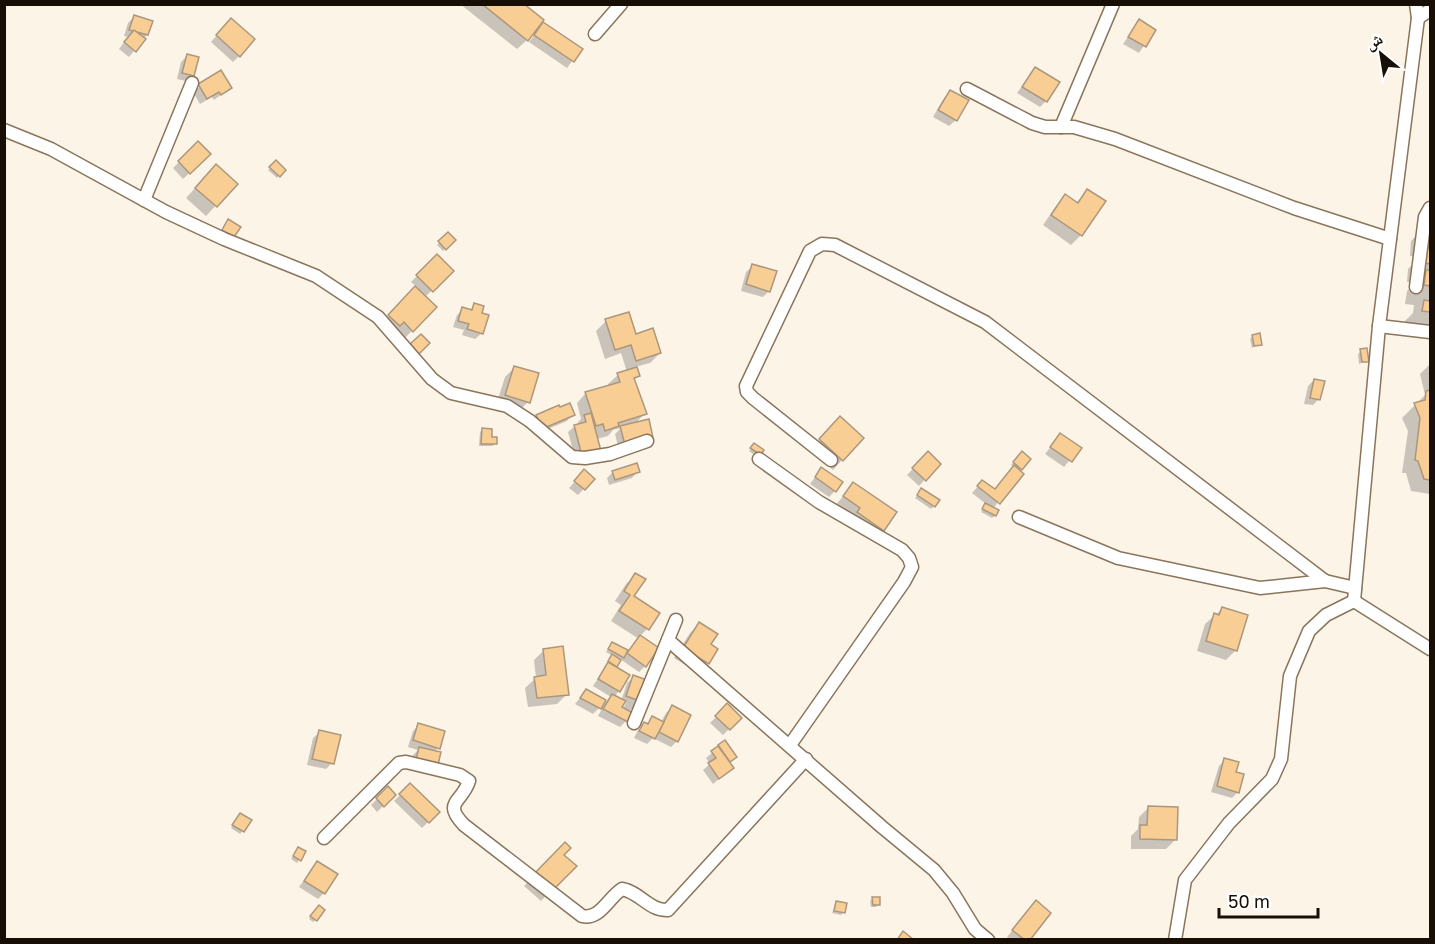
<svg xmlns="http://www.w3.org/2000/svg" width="1435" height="944" font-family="'Golos Text','Noto Naskh Arabic',sans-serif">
	<rect width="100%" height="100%" fill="#fdf4e8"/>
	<g fill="#0003" fill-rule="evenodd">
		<path d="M460 4H521L527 40 517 49Z"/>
		<path d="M134 17 147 35 129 57 119 49 128 37 124 36 128 23Z"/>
		<path d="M1139 21 1154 30 1139 53 1123 44Z"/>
		<path d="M543 24 581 49 567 68 529 42Z"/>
		<path d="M225 26 239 56 233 62 211 42Z"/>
		<path d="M187 56 192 75 186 81 177 79 181 62Z"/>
		<path d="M1035 69 1046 101 1040 107 1017 93Z"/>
		<path d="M220 72 230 88 214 100 212 97 200 104 193 92Z"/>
		<path d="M950 92 956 120 949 126 933 117 944 98Z"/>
		<path d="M198 143 209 154 183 179 173 168Z"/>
		<path d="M276 162 284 170 277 178 268 170Z"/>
		<path d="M206 176 236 184 206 216 186 198Z"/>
		<path d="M1088 190 1081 235 1071 245 1043 225 1056 206 1066 196 1076 203Z"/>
		<path d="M1430 222V333L1403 330 1405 321 1413 313 1414 305 1405 304 1407 291 1415 283 1407 282 1408 269 1417 260V257L1410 256 1411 241Z"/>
		<path d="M448 234 454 240 443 251 437 245Z"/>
		<path d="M437 256 452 271 425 297 435 307 403 340 380 325 417 287 411 282Z"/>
		<path d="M753 266 769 291 763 297 741 291 746 272Z"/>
		<path d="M475 305 480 314 482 333 475 339 462 335 464 330 453 327 457 315 463 309 468 311Z"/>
		<path d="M628 314 635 336 660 353 650 363 635 367 638 376 634 380 645 413 634 425 648 421 619 450 615 434 621 428 613 430 608 436 597 439 576 461 568 432 575 426 579 425 578 422 581 419 577 403 586 393 609 387 608 384 618 375 627 372 621 353 605 359 596 331 606 321Z"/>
		<path d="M1253 336 1260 344 1252 348 1250 339Z"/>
		<path d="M1361 351 1367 361 1359 364 1358 354Z"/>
		<path d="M1430 364V494L1411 491 1406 473H1402L1408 431 1402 418 1425 395 1420 374Z"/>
		<path d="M514 368 528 402 519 411 496 405 505 377Z"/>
		<path d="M1314 380 1319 399 1313 405 1304 404 1308 386Z"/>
		<path d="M573 414 567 421 536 434 531 422 537 416Z"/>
		<path d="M831 428 842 460 833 470 811 449Z"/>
		<path d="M482 430 495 443 493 446H479L480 432Z"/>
		<path d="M1060 435 1080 448 1064 467 1045 454Z"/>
		<path d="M752 448 762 450 757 457 749 451Z"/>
		<path d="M928 453 939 464 919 486 907 475Z"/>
		<path d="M1022 453 1029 459 993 509 997 511 995 516 992 518 981 512 986 504 972 493 982 482 994 491 1014 467 1011 465Z"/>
		<path d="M821 469 835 491 829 497 810 484Z"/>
		<path d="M638 471 632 478 609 485 607 478 613 472Z"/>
		<path d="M578 478 593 479 578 495 569 488Z"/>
		<path d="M853 484 883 530 874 539 835 506Z"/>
		<path d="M919 493 934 506 931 509 915 498Z"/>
		<path d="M636 575 632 597 647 629 640 636 645 666 639 672 620 659 615 667 619 691 614 697 621 701 627 683 634 677 639 700 629 712 626 721 620 727 598 716 605 703 611 697 593 686 613 656 606 652 610 646 612 644 628 652 639 639 611 621 621 605 615 601 626 584ZM625 700 627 701 623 709 620 708Z"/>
		<path d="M1222 609 1236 650 1226 660 1197 651 1205 624Z"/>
		<path d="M699 624 707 663 698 673 674 658 690 633Z"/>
		<path d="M544 650 567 694 557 704 528 707 525 688 536 678 534 660Z"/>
		<path d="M586 691 601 706 593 714 575 704Z"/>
		<path d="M727 706 740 718 723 735 710 723Z"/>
		<path d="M672 707 677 741 671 747 653 738 647 744 634 738 638 730 653 718 661 722 666 713Z"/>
		<path d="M419 725 438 748 434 752 436 768 430 775 410 770 413 755 418 750 408 747 413 731Z"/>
		<path d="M320 732 332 763 326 769 307 765 313 738Z"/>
		<path d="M725 742 733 759 728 763 732 768 713 784 703 770 710 764 706 758Z"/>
		<path d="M1225 760 1234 773 1238 792 1232 798 1211 792 1219 766Z"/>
		<path d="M410 785 438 812 422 828 394 801Z"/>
		<path d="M388 788 394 795 377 812 371 805Z"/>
		<path d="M1148 808 1176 839 1166 849H1131V836L1138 829 1139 817Z"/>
		<path d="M238 817 250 821 240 834 231 828Z"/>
		<path d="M565 845 562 855 574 866 541 901 524 886Z"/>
		<path d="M296 852 299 860 297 863 291 859Z"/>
		<path d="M317 862 324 893 318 899 299 887Z"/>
		<path d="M873 898 879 904 876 907H871L870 901Z"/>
		<path d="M836 903 844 912 841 915 832 913Z"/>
		<path d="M316 909V920L313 922 309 919Z"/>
		<path d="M1030 909 1028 940H1011L1007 937Z"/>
	</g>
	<g fill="#f8ce95" stroke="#ac977c" stroke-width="1.5">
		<path d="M482 4H524L544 20 528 41Z"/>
		<path d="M134 15 153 21 148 35 129 30Z"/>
		<path d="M231 18 255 39 240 57 216 35Z"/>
		<path d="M1139 19 1156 30 1146 47 1128 37Z"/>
		<path d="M543 22 583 49 574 62 534 35Z"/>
		<path d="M134 30 146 39 136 52 124 42Z"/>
		<path d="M187 54 199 57 194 76 182 73Z"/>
		<path d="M1035 67 1060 82 1047 102 1022 87Z"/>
		<path d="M221 70 232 88 221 95 219 92 207 99 198 84Z"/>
		<path d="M950 90 969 100 957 121 938 110Z"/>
		<path d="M198 141 211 154 190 174 178 161Z"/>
		<path d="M276 160 286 170 280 177 269 167Z"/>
		<path d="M216 164 238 184 217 207 195 188Z"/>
		<path d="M1087 189 1106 201 1082 236 1051 215 1065 194 1078 203Z"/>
		<path d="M228 219 241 227 234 237 222 230Z"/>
		<path d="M448 232 456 240 446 250 438 241Z"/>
		<path d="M1427 248H1430V264L1425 263Z"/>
		<path d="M437 254 454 271 433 292 416 275Z"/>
		<path d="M752 264 777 271 770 292 746 284Z"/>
		<path d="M1426 270H1430V286L1424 285Z"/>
		<path d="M415 286 437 307 413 332 404 322 400 326 388 315Z"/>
		<path d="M1424 300 1430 301V312L1422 311Z"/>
		<path d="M474 303 484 306 482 313 489 315 483 334 467 329 469 324 458 321 462 307 472 310Z"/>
		<path d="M629 312 636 334 653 328 661 353 636 361 631 345 615 350 605 319Z"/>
		<path d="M1260 333 1262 345 1254 346 1252 335Z"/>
		<path d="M421 334 430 343 419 354 410 344Z"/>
		<path d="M1367 348 1369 362H1362L1360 349Z"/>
		<path d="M514 366 539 373 530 403 505 395Z"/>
		<path d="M637 367 640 376 634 378 647 414 618 423 619 426 605 431 603 424 596 426 585 392 620 382 617 373Z"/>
		<path d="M1314 379 1325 381 1320 400 1310 398Z"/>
		<path d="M1430 390V480L1424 479 1418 461 1415 460 1420 418 1414 403 1425 400 1426 391Z"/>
		<path d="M570 403 575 415 542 429 536 415 559 405 560 407Z"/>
		<path d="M591 413 601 451 582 456 574 425 586 422 584 415Z"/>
		<path d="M840 416 864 438 843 461 819 439Z"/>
		<path d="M649 419 653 438 625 445 620 426Z"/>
		<path d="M482 428 492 429V437H497V444H481Z"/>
		<path d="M1060 433 1082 448 1072 462 1050 447Z"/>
		<path d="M754 443 764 450 761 455 750 448Z"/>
		<path d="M928 451 941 464 926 481 912 468Z"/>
		<path d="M1022 451 1031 459 1022 470 1013 462Z"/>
		<path d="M637 463 640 472 615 480 612 471Z"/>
		<path d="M1014 465 1024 474 1000 504 977 486 982 480 995 489Z"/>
		<path d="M821 467 843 482 836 492 815 477Z"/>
		<path d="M584 469 595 479 585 490 574 481Z"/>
		<path d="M853 482 897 512 884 531 857 512 860 508 843 496Z"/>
		<path d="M921 488 940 500 935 507 917 495Z"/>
		<path d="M985 503 999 510 996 516 982 509Z"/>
		<path d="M635 573 646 579 634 596 660 613 649 630 619 611 630 595 624 591Z"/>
		<path d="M1222 607 1248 615 1237 651 1206 641 1214 613 1219 615Z"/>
		<path d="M699 622 718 634 711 644 718 649 709 664 683 648Z"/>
		<path d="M640 635 659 648 646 667 627 653Z"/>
		<path d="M612 642 628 650 624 658 608 649Z"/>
		<path d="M563 646 569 695 537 698 534 677 546 675 543 649Z"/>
		<path d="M612 654 621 660 617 667 608 661Z"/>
		<path d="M608 662 630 675 620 692 598 679Z"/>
		<path d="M633 675 647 680 640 701 626 696Z"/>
		<path d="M586 689 606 700 601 709 580 698Z"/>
		<path d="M612 694 626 701 622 707 633 713 628 722 603 709Z"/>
		<path d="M727 703 742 718 730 730 715 716Z"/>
		<path d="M672 705 691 715 678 742 659 732Z"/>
		<path d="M652 716 664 722 655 739 639 731 644 722 648 724Z"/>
		<path d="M418 723 445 731 440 749 413 740Z"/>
		<path d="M319 730 341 735 334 764 312 759Z"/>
		<path d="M725 740 737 757 730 762 718 745Z"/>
		<path d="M718 746 734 768 719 779 708 763 716 758 711 751Z"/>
		<path d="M419 747 441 752 437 769 415 764Z"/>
		<path d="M1224 758 1239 762 1236 772 1244 774 1239 793 1217 786Z"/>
		<path d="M410 783 440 812 429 823 399 794Z"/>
		<path d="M388 786 396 795 384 807 376 798Z"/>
		<path d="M1148 806 1178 807 1177 840 1140 839V825H1147Z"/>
		<path d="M240 813 252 820 244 832 232 825Z"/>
		<path d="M565 842 571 848 564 855 577 866 551 892 533 875Z"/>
		<path d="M298 847 306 851 301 861 293 856Z"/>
		<path d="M317 861 338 874 325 894 304 881Z"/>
		<path d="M872 897H880V905H873Z"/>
		<path d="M1036 900 1051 913 1030 940H1025L1012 930Z"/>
		<path d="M836 901 847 903 845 913 834 911Z"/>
		<path d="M319 905 325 910 317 921 310 916Z"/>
		<path d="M903 931 914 940H897Z"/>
	</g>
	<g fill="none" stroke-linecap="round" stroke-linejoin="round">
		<defs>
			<g id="street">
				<path d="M1416 4 1418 18 1430 10"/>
				<path d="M595 34 621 4"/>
				<path d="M967 89 1032 123 1045 127H1074L1115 139 1294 208 1390 239"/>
				<path d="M1061 127 1113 4"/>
				<path d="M4 130 51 149 166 212 224 239 316 276 378 317 432 379 451 393 507 406 530 421 572 457 585 458 610 454 647 441"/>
				<path d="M144 200 192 83"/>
				<path d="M1416 287 1425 217 1430 208"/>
				<path d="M1379 326 1430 332"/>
				<path d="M759 459 819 502 902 550 909 558 912 567 904 582 790 745"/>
				<path d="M831 460 753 398 747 392 746 386 810 251 822 244 835 245 985 322 1325 581"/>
				<path d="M1019 517 1118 558 1260 588 1325 581 1355 588"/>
				<path d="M1354 601 1379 326 1418 18"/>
				<path d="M668 640 882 827 934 870 953 893 975 929 988 940"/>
				<path d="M634 723 676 620"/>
				<path d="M324 838 399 763 406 762 460 775 469 781C462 803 442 802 464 825L582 916C600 920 608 898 622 889 640 892 649 911 668 910L806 759"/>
				<path d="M1175 940 1185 880 1229 823 1272 779 1281 759 1290 676 1309 631 1326 615 1354 601 1430 649"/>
			</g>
		</defs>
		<use href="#street" stroke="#8a755b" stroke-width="15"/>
		<use href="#street" stroke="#fff" stroke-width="12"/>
	</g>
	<rect width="1435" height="944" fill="none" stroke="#170f06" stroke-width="12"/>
	<g transform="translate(1381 54) rotate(330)" stroke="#ffffff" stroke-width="4.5" paint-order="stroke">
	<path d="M0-4.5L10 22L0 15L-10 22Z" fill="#170f06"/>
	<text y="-9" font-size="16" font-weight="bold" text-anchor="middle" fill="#170f06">ش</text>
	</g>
	<path d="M1219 908v9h99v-9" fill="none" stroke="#170f06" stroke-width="3"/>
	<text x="1228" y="908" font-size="18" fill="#170f06" stroke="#ffffff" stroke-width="4.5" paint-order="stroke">50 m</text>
</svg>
